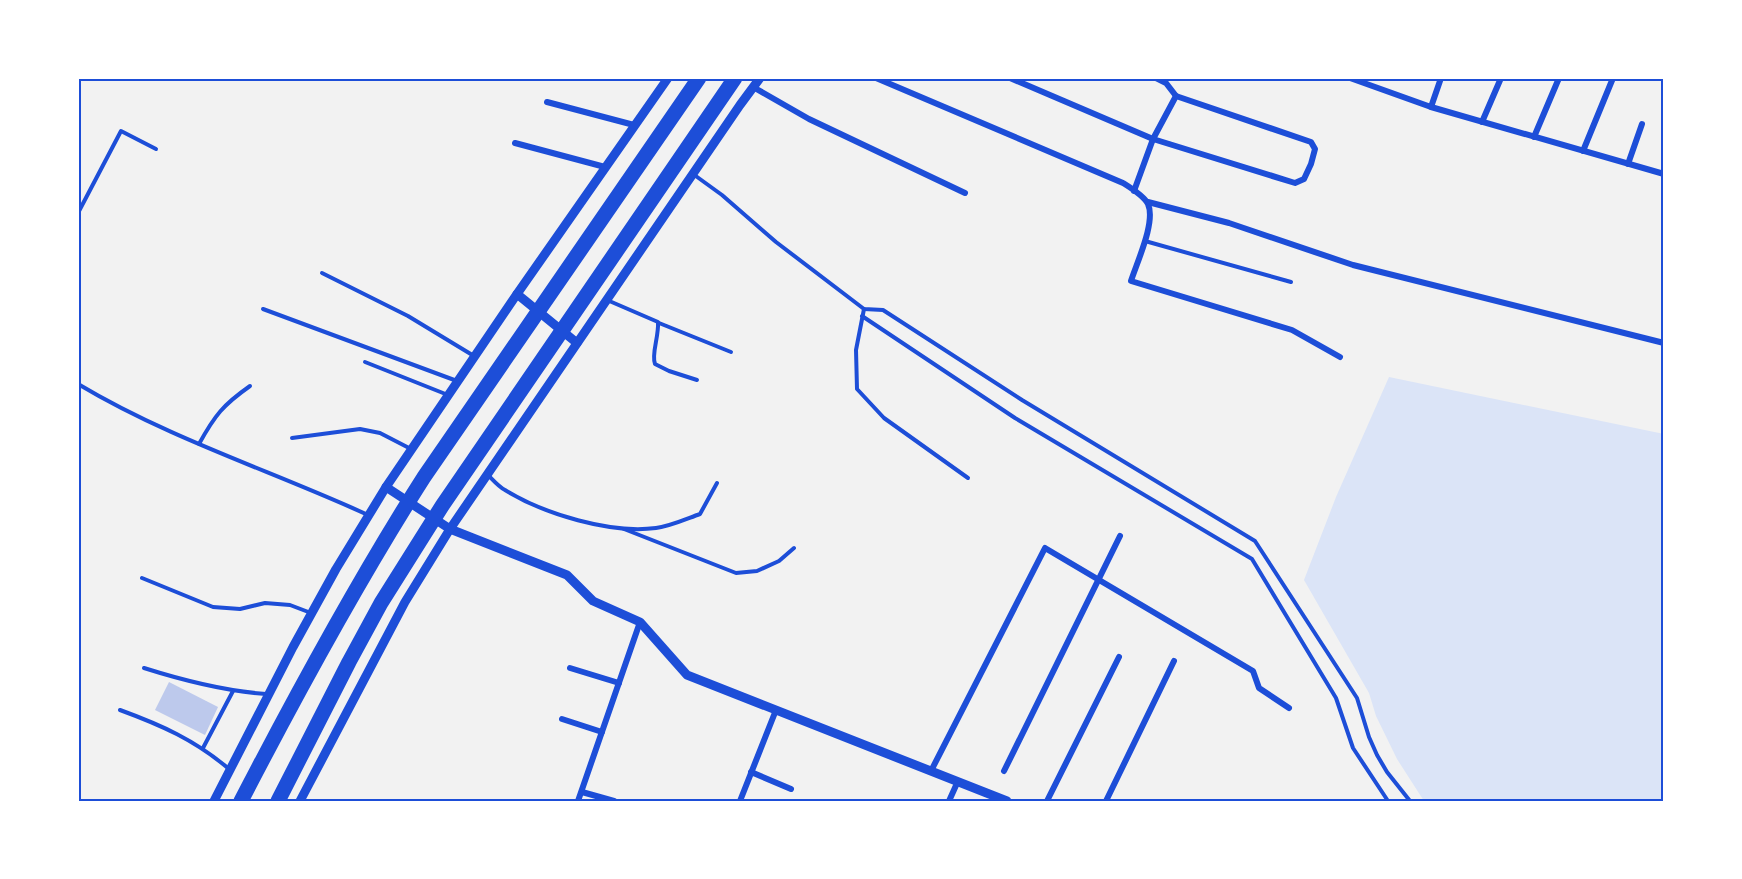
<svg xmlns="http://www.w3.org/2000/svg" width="1742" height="879" font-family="Cabin,sans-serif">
	<rect width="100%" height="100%" fill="#f2f2f2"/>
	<path fill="#dbe4f7" d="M1389 377 1664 434V801H1424L1397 759 1376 716 1369 693 1304 580 1336 497Z"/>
	<path fill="#bdc9ec" d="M169 682 218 707 205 735 155 710Z"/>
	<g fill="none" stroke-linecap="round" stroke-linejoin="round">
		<g stroke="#1d4ed8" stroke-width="4">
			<path d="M693 174 722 195 776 242 864 309 883 310 1022 400 1255 541 1357 698 1369 737 1377 755 1387 772 1410 801"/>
			<path d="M78 213 121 131 156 149"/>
			<path d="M1145 241 1291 282"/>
			<path d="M322 273 408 316 474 356"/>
			<path d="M607 300 658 322C659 337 651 354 655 364L669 371 697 380"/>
			<path d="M263 309 457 381"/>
			<path d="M864 309 856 350 857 389 884 418 968 478"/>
			<path d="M862 316 1015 418 1252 559 1336 698 1353 748 1388 801"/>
			<path d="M659 323 731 352"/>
			<path d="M365 362 448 395"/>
			<path d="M78 384C170 439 272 471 368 515"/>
			<path d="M292 438 360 429 380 433 411 449"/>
			<path d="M199 444C215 415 223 405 250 386"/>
			<path d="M488 475C493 480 499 487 505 490 544 514 610 534 656 528 671 526 686 519 700 514L717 483"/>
			<path d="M624 529 736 573 757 571 779 561 794 548"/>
			<path d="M142 578 213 607 240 609 265 603 290 605 311 613"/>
			<path d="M144 668C185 681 224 691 266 694"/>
			<path d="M120 710C161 725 195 740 229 769"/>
			<path d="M203 748 233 691"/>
		</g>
		<g stroke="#1d4ed8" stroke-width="6">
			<path d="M876 78 1123 183C1131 188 1144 196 1148 204 1156 222 1137 262 1131 281L1292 330 1340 357"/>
			<path d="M1010 78 1153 139 1295 183 1304 179 1311 164 1315 149 1311 142 1176 96 1166 83 1156 78"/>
			<path d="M1350 78 1431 107 1664 174"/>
			<path d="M753 87 809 119 965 193"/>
			<path d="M547 102 634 125"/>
			<path d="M1431 107 1441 78"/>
			<path d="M1482 122 1501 78"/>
			<path d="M1534 137 1559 78"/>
			<path d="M515 143 605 167"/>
			<path d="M1583 151 1613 78"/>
			<path d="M1628 164 1642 124"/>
			<path d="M1134 191 1153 139 1176 96"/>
			<path d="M1148 202 1229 223 1353 265 1664 343"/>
			<path d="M570 668 619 683"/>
			<path d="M562 719 602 732"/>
			<path d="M931 771 1045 548 1253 671 1259 688 1289 708"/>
			<path d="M1004 771 1120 536"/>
			<path d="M751 772 791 789"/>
			<path d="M582 792 614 801"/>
			<path d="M578 801 640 622"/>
			<path d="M740 801 776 710"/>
			<path d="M949 801 958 781"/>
			<path d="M1047 801 1119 657"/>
			<path d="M1106 801 1174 661"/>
		</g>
		<g stroke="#1d4ed8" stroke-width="9">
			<path d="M517 294 577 343"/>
			<path d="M386 487 450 529 567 575 593 601 640 622 687 675 1007 801"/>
			<path d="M214 801 293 647 336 569 386 487 517 294 668 78"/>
			<path d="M300 801 405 602 450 529 740 105 760 78"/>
		</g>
		<g stroke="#1d4ed8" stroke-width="15">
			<path d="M241 801C298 691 357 582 424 477L699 78"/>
			<path d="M278 801 349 662 381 603 442 506 735 78"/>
		</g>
	</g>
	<rect width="1742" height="879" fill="none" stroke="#ffffff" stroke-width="159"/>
	<rect x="80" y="80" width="1582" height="720" fill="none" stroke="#1d4ed8" stroke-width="2"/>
</svg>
